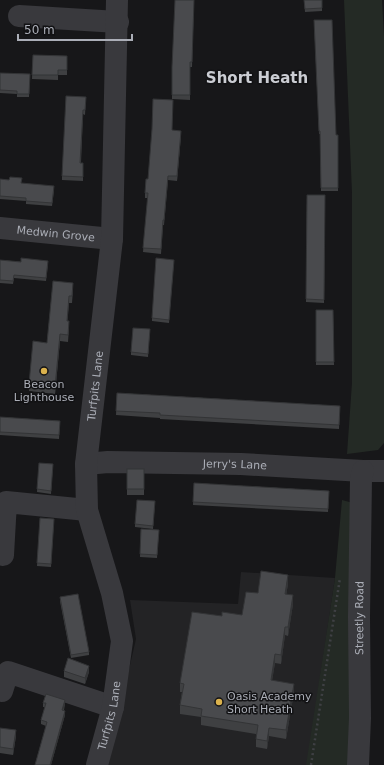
<svg xmlns="http://www.w3.org/2000/svg" width="384" height="765" font-family="'DejaVu Sans',sans-serif">
	<rect width="100%" height="100%" fill="#171719"/>
	<path fill="#232325" d="M241 572 335 578 307 765H107L136 639 130 600 238 604Z"/>
	<g fill="#242a25">
		<path d="M344 0H382L384 36V443L378 450 347 454 352 383V193Z"/>
		<path d="M342 500 353 503V765H306L335 578Z"/>
	</g>
	<g fill="none" stroke-linecap="round" stroke-linejoin="round">
		<path stroke="#3f4044" stroke-width="2.5" stroke-dasharray="2 3" stroke-linecap="butt" d="M311 765 340 578"/>
		<g stroke="#39393d" stroke-width="22">
			<path d="M19 16 118 22"/>
			<path id="s1" d="M0 228 112 239"/>
			<path id="s2" d="M86 464 108 462 241 464 363 471H384"/>
			<path d="M3 555 6 502 87 510"/>
			<path d="M2 691 8 672 113 707"/>
			<path id="s3" d="M97 765 113 707 122 641 112 593 87 510 86 464 112 239 117 0"/>
			<path id="s4" d="M358 765 360 718 359 617 361 479 363 471"/>
		</g>
	</g>
	<g fill="#3f4042">
		<path d="M194 0 192 67H190V100L172 99V67Z"/>
		<path d="M304 0H322V11L305 12Z"/>
		<path d="M314 20 336 135H338V191H321L320 134H319Z"/>
		<path d="M33 55 67 56V75H58V80L32 79Z"/>
		<path d="M0 73 30 74 29 97H17V94L0 93Z"/>
		<path d="M86 97 85 115 83 114 81 163H83V181L62 180V176Z"/>
		<path d="M172 130 181 135 177 181 168 180 164 225H163L161 254 143 252 148 198H145V193L148 179Z"/>
		<path d="M0 179 54 190 52 206 26 204V201L0 199Z"/>
		<path d="M307 195H325L324 303 306 302Z"/>
		<path d="M0 260 48 264 46 281 14 278 13 284 0 283Z"/>
		<path d="M174 260 169 323 152 321V318Z"/>
		<path d="M53 281 73 290 72 303H69L67 321 69 328 68 342 60 341 55 394 29 391V384L47 343Z"/>
		<path d="M316 310H333L334 365H316Z"/>
		<path d="M150 329 148 357 131 355V352Z"/>
		<path d="M117 393 340 406 339 429 160 419V418L116 415Z"/>
		<path d="M0 417 60 421 59 439 0 435Z"/>
		<path d="M39 463 53 464 51 494 37 492Z"/>
		<rect x="127" y="469" width="17" height="26"/>
		<path d="M194 483 329 491 328 512 193 505Z"/>
		<path d="M155 501 153 529 135 527V524Z"/>
		<path d="M40 518 54 519 51 567 37 566Z"/>
		<path d="M141 529 159 530 157 558 140 557Z"/>
		<path d="M288 584 286 595 293 604 288 636 285 635 281 664 275 663 272 680 294 692 286 739 269 736 267 749 256 747V734L201 725V717L180 714V705L182 692H180V683L222 616 242 615 258 593Z"/>
		<path d="M60 597 89 652V655L71 658 60 601Z"/>
		<path d="M64 671 89 672 85 684 64 677Z"/>
		<path d="M43 703 65 704 64 710 65 715 51 765H35L46 726 41 724V720L45 707H43Z"/>
		<path d="M0 728 16 736 13 755 0 753Z"/>
	</g>
	<g fill="#333436">
		<path d="M181 131V135L177 181V176Z"/>
		<path d="M69 296V303L67 328V321Z"/>
		<path d="M60 334V341L55 394V387Z"/>
		<path d="M288 575V584L285 603V594Z"/>
		<path d="M293 595V604L288 636V627Z"/>
		<path d="M285 627V635L281 664V655Z"/>
		<path d="M275 654V663L271 688V680Z"/>
		<path d="M89 666V672L85 684V678Z"/>
		<path d="M294 684V692L286 739V730Z"/>
		<path d="M65 700V704L62 714V710Z"/>
		<path d="M65 711V715L51 765H50Z"/>
		<path d="M269 728V736L267 749V741Z"/>
		<path d="M16 730V736L13 755V749Z"/>
	</g>
	<g fill="#494a4d" stroke="#333436">
		<path d="M175 0H194L192 62H190V95H172V67Z"/>
		<path d="M304 0H322V8L305 9Z"/>
		<path d="M314 20H332L336 135H338V188H321L320 131H319Z"/>
		<path d="M33 55 67 56V70H58V75H32Z"/>
		<path d="M0 73 30 74 29 94H17V91L0 90Z"/>
		<path d="M66 96 86 97 85 110H83L80 163H83V177L62 176Z"/>
		<path d="M153 99 173 100 172 130 181 131 177 176H168L164 220H163L161 249 143 248 148 193H145L146 179H148L152 129Z"/>
		<path d="M10 177 22 178 21 183 54 186 52 203 26 201V198L0 196V179L9 180Z"/>
		<path d="M307 195H325L324 300 306 299Z"/>
		<path d="M21 258 48 261 46 278 14 275 13 281 0 280V260L21 262Z"/>
		<path d="M156 258 174 260 169 320 152 318Z"/>
		<path d="M53 281 73 283 72 296H69L67 321H69L68 335 60 334 55 387 29 384 33 341 47 343Z"/>
		<path d="M316 310H333L334 362H316Z"/>
		<path d="M133 328 150 329 148 354 131 352Z"/>
		<path d="M117 393 340 406 339 425 160 415V413L116 411Z"/>
		<path d="M0 417 60 421 59 435 0 432Z"/>
		<path d="M39 463 53 464 51 491 37 489Z"/>
		<rect x="127" y="469" width="17" height="20"/>
		<path d="M194 483 329 491 328 509 193 502Z"/>
		<path d="M137 500 155 501 153 526 135 524Z"/>
		<path d="M40 518 54 519 51 564 37 563Z"/>
		<path d="M141 529 159 530 157 555 140 554Z"/>
		<path d="M261 571 288 575 285 594 293 595 288 627H285L281 655 275 654 271 680 294 684 286 730 269 728 267 741 256 739 258 725 201 716 202 709 180 705 184 684 180 683 192 612 222 616V612L242 615 246 592 258 593Z"/>
		<path d="M78 594 89 652 71 655 60 597Z"/>
		<path d="M68 658 89 666 85 678 64 671Z"/>
		<path d="M46 694 65 700 62 710 65 711 50 765H35L47 722 41 720 46 703H43Z"/>
		<path d="M0 728 16 730 13 749 0 747Z"/>
	</g>
	<g fill="#dbb24d" stroke="#121214" stroke-width="1.5">
		<circle cx="44" cy="371" r="4"/>
		<circle cx="219" cy="702" r="4"/>
	</g>
	<g text-anchor="middle" stroke-width="3" stroke-linejoin="round" paint-order="stroke">
		<g font-size="11" fill="#abaeb7" stroke="#121214">
			<text dy="4" stroke="none"><textPath href="#s1" startOffset="56">Medwin Grove</textPath></text>
			<text dy="4" stroke="none"><textPath href="#s3" startOffset="387">Turfpits Lane</textPath></text>
			<text dy="4" stroke="none"><textPath href="#s2" startOffset="149">Jerry's Lane</textPath></text>
			<text dy="4" stroke="none"><textPath href="#s4" startOffset="147">Streetly Road</textPath></text>
			<text dy="4" stroke="none"><textPath href="#s3" startOffset="51">Turfpits Lane</textPath></text>
		</g>
		<g font-size="11" fill="#abaeb7" stroke="#121214">
			<text x="44" y="388">Beacon<tspan x="44" dy="13">Lighthouse</tspan></text>
			<text x="227" y="700" text-anchor="start">Oasis Academy<tspan x="227" dy="13">Short Heath</tspan></text>
		</g>
		<g font-size="15" font-weight="bold" fill="#cbcdd3" stroke="#121214">
			<text x="257" y="83">Short Heath</text>
		</g>
	</g>
	<path d="M18 34v6h114v-6" fill="none" stroke="#abaeb7" stroke-width="2"/>
	<text x="24" y="34" font-size="12" fill="#abaeb7" stroke="#121214" stroke-width="3" paint-order="stroke">50 m</text>
</svg>
